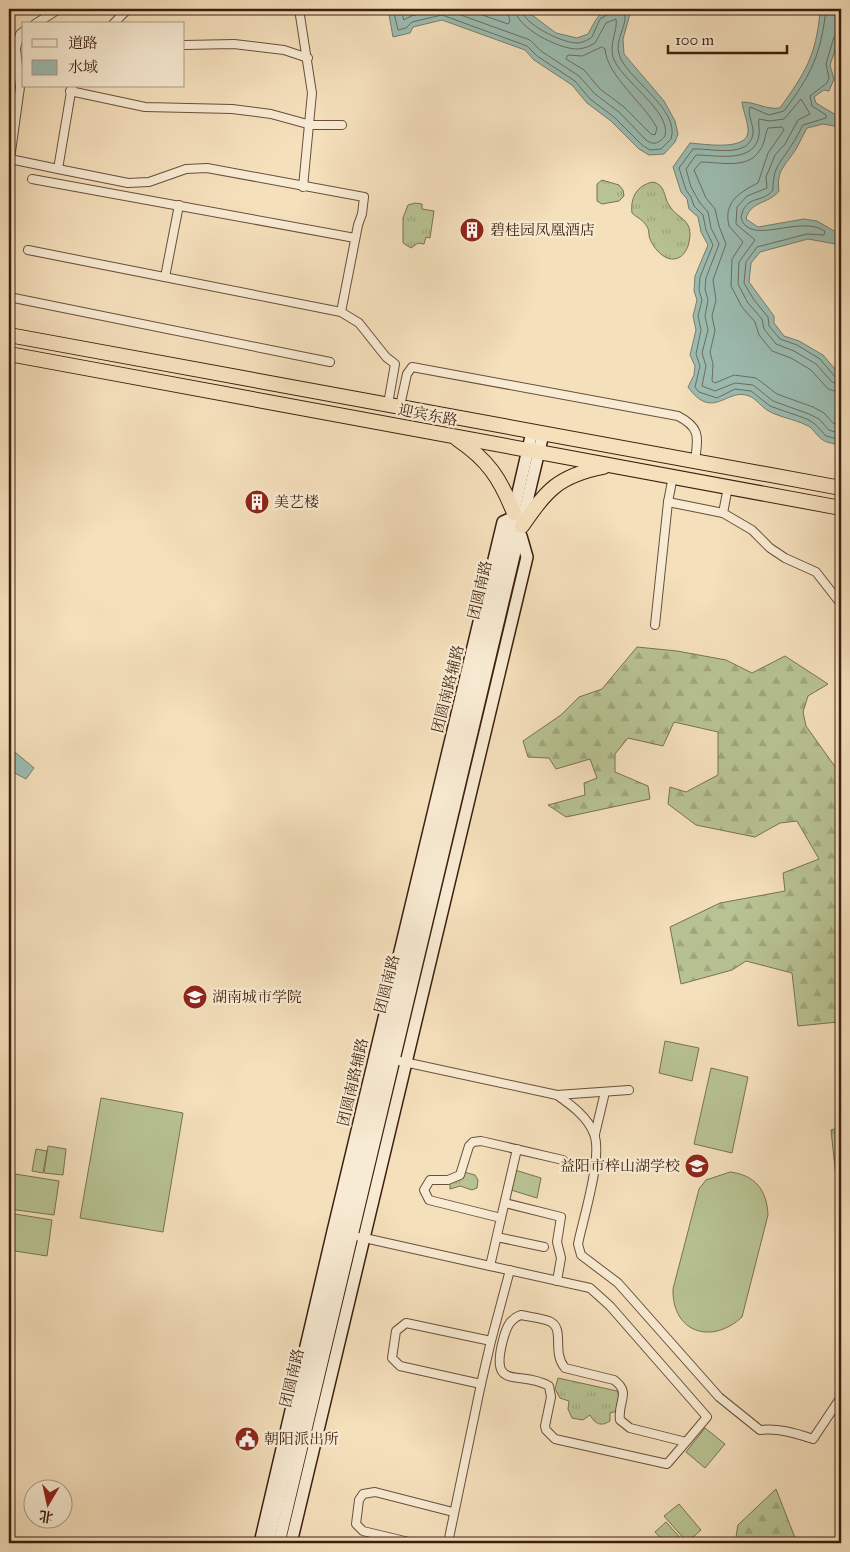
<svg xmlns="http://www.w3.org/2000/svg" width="850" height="1552" font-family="'IM FELL Great Primer','Noto Serif SC',serif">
	<defs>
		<pattern id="grass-tufts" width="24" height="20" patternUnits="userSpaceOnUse" patternTransform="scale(1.25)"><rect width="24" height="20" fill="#b8c393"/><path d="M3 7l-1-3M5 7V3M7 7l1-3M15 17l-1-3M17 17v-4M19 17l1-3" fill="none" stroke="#9fa77e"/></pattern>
		<pattern id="forest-firs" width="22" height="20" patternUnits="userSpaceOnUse" patternTransform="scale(1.25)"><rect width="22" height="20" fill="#b8c393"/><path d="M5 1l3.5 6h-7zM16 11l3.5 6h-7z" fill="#9fa77e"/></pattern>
	</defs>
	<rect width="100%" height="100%" fill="#f5e0bc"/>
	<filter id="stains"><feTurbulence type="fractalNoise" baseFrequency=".004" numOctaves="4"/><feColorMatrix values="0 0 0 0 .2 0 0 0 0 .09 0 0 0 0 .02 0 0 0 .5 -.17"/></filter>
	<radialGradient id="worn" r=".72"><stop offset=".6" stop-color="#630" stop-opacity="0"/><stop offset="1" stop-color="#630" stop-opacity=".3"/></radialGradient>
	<g fill="url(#grass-tufts)" stroke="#7a7151">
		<path d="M602 180 619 185 623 190 624 196 619 201 602 204 597 201V184Z"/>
		<path d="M653 182C666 185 663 196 669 205 678 221 696 218 688 246 686 251 683 256 678 258 666 263 654 249 650 239 648 234 650 230 646 225 642 219 636 217 632 213 630 198 637 185 653 182Z"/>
		<path d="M415 203 422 204V209L434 211 430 238 426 237 424 244 418 243 411 248 403 243V218L408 205Z"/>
		<path d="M464 1172 475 1175 478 1180 477 1188 472 1190 460 1186 450 1189V1182L457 1181Z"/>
		<path d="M558 1378 617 1391 620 1396 617 1411 610 1413V1421C601 1427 595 1424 590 1415L583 1420 572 1418 568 1409 569 1401 560 1398 555 1389Z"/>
	</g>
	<g fill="url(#forest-firs)" stroke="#7a7151">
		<path d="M637 647 677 651 726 660 752 673 785 656 828 684 808 696 803 712 806 726 836 768 841 758V1018L838 1022 798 1026 792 973 746 961 732 970 681 984 670 927 720 903 785 891 783 873 819 859 797 821 780 823 755 837 696 825 668 804 670 787 686 792 718 775V732L674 722 663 746 628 738 615 754V772L648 786 650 799 566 817 548 805 585 795 584 783 597 778 590 759 556 769 549 758 528 757 523 741 561 715 579 697 602 689Z"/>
		<path d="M841 1127V1186L837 1187 831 1130Z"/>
		<path d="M776 1489 797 1543H735L738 1525Z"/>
	</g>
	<g fill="#b8c393" stroke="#7a7151">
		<path d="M665 1041 699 1048 692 1081 659 1073Z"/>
		<path d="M711 1068 748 1077 732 1153 694 1144Z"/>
		<path d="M101 1098 183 1113 163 1232 80 1218Z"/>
		<path d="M48 1146 66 1149 63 1175 44 1173Z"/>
		<path d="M36 1149 47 1151 43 1173 32 1171Z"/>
		<path d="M515 1170 541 1178 537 1198 511 1190Z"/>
		<path d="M730 1172C755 1175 767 1190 768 1215L742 1317C712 1345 672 1333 673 1289L699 1189 706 1180Z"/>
		<path d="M9 1173 59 1181 54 1215 9 1209Z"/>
		<path d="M9 1213 52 1220 47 1256 9 1250Z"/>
		<path d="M705 1428 725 1444 705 1468 686 1452Z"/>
		<path d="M679 1504 701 1530 687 1542 664 1516Z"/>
		<path d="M666 1522 685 1543H665L655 1532Z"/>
	</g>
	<g fill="#9cbdb2" stroke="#767e71">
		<path d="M388 9H524L556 33 577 38 588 34C600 12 600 9 626 9L630 14 623 39 624 54 664 101 675 121 678 134 675 142 664 154 649 155 639 149 611 121 587 103 572 85 534 60 525 50 442 20 413 27 410 33 393 37Z"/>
		<path d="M824 9H841V32L830 65 834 79 829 91 824 90 814 97 816 103 841 118 839 127 823 124 807 128C803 135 800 142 796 149 786 165 776 170 779 191 769 204 750 201 746 219L758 227 804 219 817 221 841 235V245L808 239 760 252 751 263 749 282 774 316V323L784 336 799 341 823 355 841 376V445C836 444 827 443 823 440 816 436 814 428 806 425 794 419 778 417 767 410 761 406 755 398 749 396 727 387 713 422 688 387L694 375 695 366 690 355 696 330 693 316 697 300 694 291 695 276 708 245 701 232 698 217 689 209 687 199 681 192 673 167 690 143C704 144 745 151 748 133 749 123 743 112 742 102 756 102 766 110 780 108 805 73 816 56 820 12Z"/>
		<path d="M9 747 34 768 26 779 9 770Z"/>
	</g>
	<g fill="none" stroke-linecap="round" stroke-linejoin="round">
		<g stroke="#6c6e60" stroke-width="1">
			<path d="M393 9 398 30 406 28 412 22 442 15 527 46 537 56 575 81 590 99 614 117 642 145 650 150 661 149 671 139C681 109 624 77 619 54 615 40 626 27 625 16 624 13 623 11 622 9"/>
			<path d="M400 9 404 20 411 16 444 9 530 40 541 51 579 76 595 94 619 112 646 140C654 146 659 143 665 136 672 111 619 79 613 57 609 43 618 30 616 19L606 23 595 43C590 46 583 49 577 49 559 49 516 28 515 9"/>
			<path d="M465 9 508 24 510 21 507 9"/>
			<path d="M521 9C523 24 562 43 577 43 582 43 588 40 592 37L600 19 608 14 610 9"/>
			<path d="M826 9C821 55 811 75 784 111L769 115 750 107C747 115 754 125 753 134 749 159 710 148 693 149L679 168 686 190 691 197 694 206 703 215 706 230 713 245 700 277 699 290 702 300 698 316 701 330 696 354 700 366 695 387 699 392 717 398 735 389 751 391 770 406 807 419 815 424 826 436 841 440"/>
			<path d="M841 33 834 37 826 64 829 78 827 83 810 96 812 106 826 115V118L803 125C799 132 796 139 791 146 780 164 773 166 773 190 762 204 745 194 741 218 750 247 799 214 825 231L824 235 807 234 757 247 746 262 744 283 754 300 768 317 769 326 780 339 797 345 820 359 836 378 841 379"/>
			<path d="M602 47 605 49C607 76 644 103 657 128L655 135 651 134 624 107 600 89 584 70 566 59 568 55 582 56Z"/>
			<path d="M841 385 832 382 816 364 794 351 776 344 764 329 762 319 748 303 738 284 739 262 755 240 736 224 737 207 747 196 767 188 766 177 775 155 785 144 798 120 810 114 801 99 784 119 770 121 759 119C758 124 760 129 759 135 755 164 716 155 696 155L686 169 691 187 700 203 708 212 711 228 719 244 706 278 705 289 708 300 705 316 708 330 702 353 706 366 702 386 715 391 735 383 753 385 773 401 809 414 819 419 829 430 841 434"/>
			<path d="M841 393 828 389 811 370 791 358 772 351 759 335 755 322 742 307 731 286 732 259 743 242 729 226C723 202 740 192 758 183L768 153 784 130 782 127 768 128C765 134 765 143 760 150 748 170 720 162 701 162L694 170 706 198 715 209 719 226 726 244 713 280 716 300 712 316 715 331 710 352 713 364 712 381 715 383 734 375 756 378 777 394 813 407 824 413 833 423 841 426"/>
		</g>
		<defs>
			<g id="street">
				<path d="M299 9 312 93 303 187"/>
				<path d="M35 24 59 9"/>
				<path d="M113 24 128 9"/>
				<path d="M184 45 234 44 284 50 308 58"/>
				<path d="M72 86 58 169 128 183 149 182 186 169 207 168 364 197 362 214 358 225 341 312 359 323 386 357 395 364 388 404"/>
				<path d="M70 91 145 107 232 109 271 114 311 125H342"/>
				<path d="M10 159 58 169"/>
				<path d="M9 166 20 87 16 48 20 34 24 31"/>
				<path d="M32 179 355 238"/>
				<path d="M28 250 341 312"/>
				<path d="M165 277 179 205"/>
				<path d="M9 297 330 362"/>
				<path d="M400 406 407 374 412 367 678 416C701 428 698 437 695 461"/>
				<path d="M668 502 723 513 752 530 770 548 785 558 816 572 841 604"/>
				<path d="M723 513 728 487"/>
				<path d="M655 625 668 502 673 476"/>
				<path d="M395 1060 557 1095C571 1105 588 1117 594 1134 603 1156 583 1219 578 1244L581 1255 618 1283 719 1397 760 1430C779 1428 795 1433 813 1439L841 1397"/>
				<path d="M557 1095 629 1090"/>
				<path d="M595 1134 605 1092"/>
				<path d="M505 1203 561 1217 557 1242 561 1258 557 1281"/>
				<path d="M501 1218 517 1149"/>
				<path d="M360 1237 490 1266 501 1218 429 1200 424 1190 430 1180H448L460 1175 469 1146 473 1142 481 1141 563 1160"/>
				<path d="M497 1237 544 1247"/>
				<path d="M490 1266 590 1288 610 1306 707 1417 686 1442 630 1428 620 1420C617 1402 632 1393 614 1380L565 1368C551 1352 566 1328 549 1321 540 1318 530 1317 521 1315 509 1319 506 1329 503 1340 489 1393 520 1369 549 1386L551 1397 545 1426 546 1430 555 1439 667 1464 686 1442"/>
				<path d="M491 1341 481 1384 400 1366 392 1358 396 1331 406 1323 491 1341 510 1270"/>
				<path d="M413 1543 363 1531 356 1524 359 1500 363 1494 375 1492 453 1512"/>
				<path d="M448 1543 481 1384"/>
			</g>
			<g id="secondary">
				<path d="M260 1543 333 1231 503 522 512 518"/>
				<path d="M268 1543 454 770 532 432"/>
				<path d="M279 1543 543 434"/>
				<path d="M291 1543 527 557 521 536"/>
			</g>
			<g id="highway">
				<path d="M9 335 841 488"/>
				<path d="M9 354 841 508"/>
				<path d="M457 439C488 460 500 478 514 513"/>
				<path d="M522 526C547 490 558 476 603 467"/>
			</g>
		</defs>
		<use href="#street" stroke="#6a4f3a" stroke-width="10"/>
		<use href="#secondary" stroke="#3c1f0f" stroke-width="14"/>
		<use href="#highway" stroke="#3c1f0f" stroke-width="16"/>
		<use href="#street" stroke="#f8ebd3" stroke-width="8"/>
		<use href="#secondary" stroke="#f8ebd3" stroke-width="11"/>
		<use href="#highway" stroke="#f5e0bc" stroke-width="14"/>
	</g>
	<defs>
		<symbol id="building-disc" viewBox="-11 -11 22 22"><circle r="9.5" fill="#8f2418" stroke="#f8ebd3"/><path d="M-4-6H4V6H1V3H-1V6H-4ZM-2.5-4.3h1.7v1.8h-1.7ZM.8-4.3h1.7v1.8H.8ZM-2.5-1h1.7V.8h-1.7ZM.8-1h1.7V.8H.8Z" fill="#fff"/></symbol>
		<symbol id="university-disc" viewBox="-11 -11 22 22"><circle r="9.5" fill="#8f2418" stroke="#f8ebd3"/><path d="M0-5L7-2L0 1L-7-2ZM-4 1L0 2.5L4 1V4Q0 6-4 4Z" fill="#fff"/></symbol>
		<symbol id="school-disc" viewBox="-11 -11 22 22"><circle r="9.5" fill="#8f2418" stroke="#f8ebd3"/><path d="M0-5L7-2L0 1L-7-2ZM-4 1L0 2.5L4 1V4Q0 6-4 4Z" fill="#fff"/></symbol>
		<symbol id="civic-disc" viewBox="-11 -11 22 22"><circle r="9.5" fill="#8f2418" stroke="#f8ebd3"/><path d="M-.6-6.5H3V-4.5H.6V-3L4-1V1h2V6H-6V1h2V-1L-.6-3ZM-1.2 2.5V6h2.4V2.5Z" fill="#fff"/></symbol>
	</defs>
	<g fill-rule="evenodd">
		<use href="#building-disc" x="458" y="216" width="28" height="28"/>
		<use href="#building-disc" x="243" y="488" width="28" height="28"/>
		<use href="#university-disc" x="181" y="983" width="28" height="28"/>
		<use href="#school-disc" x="683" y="1152" width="28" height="28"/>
		<use href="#civic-disc" x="233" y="1425" width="28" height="28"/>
	</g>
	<g text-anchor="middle" stroke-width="4.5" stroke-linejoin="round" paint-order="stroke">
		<g font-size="15" fill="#3c1f0f" stroke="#f8ebd3" text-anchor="start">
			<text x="490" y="235">碧桂园凤凰酒店</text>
			<text x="274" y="507">美艺楼</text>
			<text x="212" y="1002">湖南城市学院</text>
			<text x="680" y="1171" text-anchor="end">益阳市梓山湖学校</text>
			<text x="264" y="1444">朝阳派出所</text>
		</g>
		<g font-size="15" fill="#3c1f0f" stroke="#f8ebd3">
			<text transform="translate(428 415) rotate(11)" y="5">迎宾东路</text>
			<text transform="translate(480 590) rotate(-77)" y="5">团圆南路</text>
			<text transform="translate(448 689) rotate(-76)" y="5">团圆南路辅路</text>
			<text transform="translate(387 984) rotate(-76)" y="5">团圆南路</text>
			<text transform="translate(353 1082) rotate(-77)" y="5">团圆南路辅路</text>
			<text transform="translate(292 1378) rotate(-77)" y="5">团圆南路</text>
		</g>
	</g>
	<rect width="850" height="1552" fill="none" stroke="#f5e0bc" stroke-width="30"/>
	<rect x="10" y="10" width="830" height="1532" fill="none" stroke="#3c1f0f" stroke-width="2.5"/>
	<rect x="15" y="15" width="820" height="1522" fill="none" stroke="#3c1f0f"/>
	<rect x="22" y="22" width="162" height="65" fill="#f8ebd3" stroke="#ad9985"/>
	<rect x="32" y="39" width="25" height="8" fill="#f8ebd3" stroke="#ad9985"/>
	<text x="68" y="48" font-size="15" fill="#3c1f0f">道路</text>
	<rect x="32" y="60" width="25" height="15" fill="#9cbdb2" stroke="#ad9985"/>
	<text x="68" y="72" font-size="15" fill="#3c1f0f">水域</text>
	<g transform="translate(48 1504) rotate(189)"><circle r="24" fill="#f8ebd3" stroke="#ad9985"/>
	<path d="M0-4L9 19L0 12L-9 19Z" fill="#8f2418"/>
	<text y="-8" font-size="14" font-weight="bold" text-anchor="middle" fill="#3c1f0f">北</text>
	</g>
	<path d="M668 45v8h119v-8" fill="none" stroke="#3c1f0f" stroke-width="2.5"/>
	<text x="675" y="45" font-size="15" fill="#3c1f0f" stroke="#f8ebd3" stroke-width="4" paint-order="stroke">100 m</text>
	<rect width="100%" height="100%" filter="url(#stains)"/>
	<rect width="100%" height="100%" fill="url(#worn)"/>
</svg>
